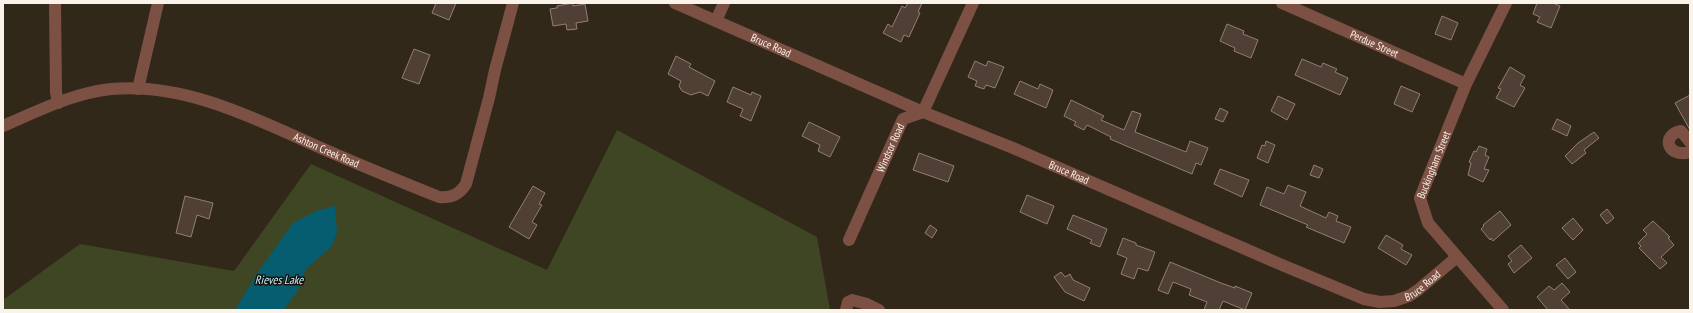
<svg xmlns="http://www.w3.org/2000/svg" width="1693" height="313" font-family="'PT Sans Narrow',sans-serif">
	<rect width="100%" height="100%" fill="#322819"/>
	<path fill="#3e4623" d="M617 130 817 237 830 310H3V300L80 244 234 271 311 164 547 270Z"/>
	<path fill="#075d70" d="M335 206 337 231 332 246 306 269 297 292 283 310H235L260 269 293 223 316 211Z"/>
	<g fill="#503f35" stroke="#927f74">
		<path d="M436 3H456L449 20 432 13Z"/>
		<path d="M573 3V6L585 4 588 21 576 23 577 29 567 30 566 24 553 26 550 9 557 8V6Z"/>
		<path d="M908 3H922L918 12 920 13 909 37 904 35 901 42 883 33 888 24 892 27 902 6 905 8Z"/>
		<path d="M1537 3H1553L1560 6 1551 28 1537 22 1540 17 1533 14Z"/>
		<path d="M1442 16 1458 23 1451 40 1435 34Z"/>
		<path d="M1227 24 1244 31 1243 34 1258 40 1251 58 1234 51 1235 48 1220 41Z"/>
		<path d="M414 49 430 55 419 84 402 78Z"/>
		<path d="M676 56 691 64 689 67 715 81 708 96 700 92 691 95 682 91 679 86 681 81 668 74Z"/>
		<path d="M1302 59 1321 67 1323 63 1337 69 1335 72 1348 78 1340 95 1295 75Z"/>
		<path d="M975 61 986 66 988 61 1004 67 995 88 986 85 984 89 975 86 977 81 968 77Z"/>
		<path d="M1510 67 1525 76 1520 85 1525 88 1514 107 1496 98 1501 89 1498 88Z"/>
		<path d="M1020 81 1038 89 1040 84 1053 90 1046 108 1014 94Z"/>
		<path d="M1401 86 1420 94 1412 112 1394 104Z"/>
		<path d="M733 87 751 95 752 92 761 96 751 121 740 116 743 109 727 102Z"/>
		<path d="M1690 95V130L1675 103Z"/>
		<path d="M1278 96 1295 104 1287 120 1271 111Z"/>
		<path d="M1071 100 1104 116 1101 120 1124 130 1132 111 1141 114 1135 132 1186 152 1190 141 1208 148 1201 165 1196 163 1192 174 1110 139 1111 137 1087 125 1084 130 1074 125 1076 122 1064 116Z"/>
		<path d="M1220 108 1228 112 1223 122 1215 119Z"/>
		<path d="M1557 119 1571 126 1567 136 1552 129Z"/>
		<path d="M809 122 840 137 830 157 818 151 820 145 802 136Z"/>
		<path d="M1594 132 1599 138 1584 150 1586 153 1572 164 1565 156 1578 143Z"/>
		<path d="M1266 141 1275 145 1268 163 1257 158 1262 145 1265 146Z"/>
		<path d="M1479 146 1487 149 1485 155 1489 157 1484 169 1489 170 1483 182 1468 175 1471 163 1469 162 1474 151 1476 152Z"/>
		<path d="M919 153 954 166 948 182 913 170Z"/>
		<path d="M1314 165 1323 169 1319 178 1310 175Z"/>
		<path d="M1220 169 1249 180 1242 197 1214 184Z"/>
		<path d="M1288 185 1306 192 1300 206 1326 218 1329 212 1338 216 1336 221 1351 227 1344 243 1306 227 1308 225 1260 205 1267 187 1284 194Z"/>
		<path d="M533 186 545 193 539 204 542 205 532 222 537 225 529 239 509 227Z"/>
		<path d="M1027 195 1054 206 1047 224 1020 212Z"/>
		<path d="M185 196 213 203 209 219 197 215 191 237 176 233Z"/>
		<path d="M1607 209 1614 218 1607 224 1600 215Z"/>
		<path d="M1500 211 1511 225 1493 241 1491 238 1490 240 1481 229 1484 226 1483 225Z"/>
		<path d="M1073 215 1107 229 1100 247 1090 243 1092 240 1067 229Z"/>
		<path d="M1573 218 1583 230 1573 240 1562 228Z"/>
		<path d="M1653 221 1670 237 1668 238 1674 245 1661 257 1667 263 1660 269 1639 248 1641 246 1638 243 1647 234 1643 230Z"/>
		<path d="M930 225 937 230 932 238 925 233Z"/>
		<path d="M1386 235 1403 245 1401 249 1412 255 1406 265 1378 248Z"/>
		<path d="M1123 238 1136 243V245L1155 252 1148 271 1138 268 1134 279 1121 274 1127 258 1117 254Z"/>
		<path d="M1521 245 1532 258 1514 273 1508 264 1512 261 1508 256Z"/>
		<path d="M1565 258 1576 272 1568 279 1556 265Z"/>
		<path d="M1170 262 1221 283 1235 288V286L1252 293 1245 310 1223 301 1219 310H1204L1207 302 1189 295 1191 289 1173 282 1168 294 1158 290Z"/>
		<path d="M1061 272 1065 277 1070 274 1073 280 1090 288 1084 301 1065 292 1054 277Z"/>
		<path d="M1562 283 1570 292 1561 300 1570 310H1548L1537 297 1549 286 1554 290Z"/>
	</g>
	<g fill="none" stroke-linecap="round" stroke-linejoin="round">
		<g stroke="#7c5144" stroke-width="12">
			<path d="M55 3 56 92 58 103"/>
			<path id="s1" d="M675 3 923 112 1013 148 1282 265 1364 299 1380 302 1394 301 1409 296 1418 290 1457 257"/>
			<path id="s2" d="M1282 3 1466 84"/>
			<path d="M716 21 724 3"/>
			<path d="M138 89 158 3"/>
			<path id="s3" d="M3 126C38 111 73 93 111 89 185 82 256 119 321 148 360 165 399 181 439 197 451 198 459 195 466 184L489 98 495 70 513 3"/>
			<path d="M1690 142 1681 131C1660 135 1668 159 1690 152"/>
			<path id="s4" d="M849 240 903 119 923 112 973 3"/>
			<path d="M846 310 848 302 852 300 867 304 879 310"/>
			<path id="s5" d="M1503 310 1428 223 1420 198 1466 84 1506 3"/>
		</g>
	</g>
	<g text-anchor="middle" stroke-width="3" stroke-linejoin="round" paint-order="stroke">
		<g font-size="11" fill="#f9f3e9" stroke="#16120b">
			<text dy="4" stroke="none"><textPath href="#s2" startOffset="101">Perdue Street</textPath></text>
			<text dy="4" stroke="none"><textPath href="#s1" startOffset="105">Bruce Road</textPath></text>
			<text dy="4" stroke="none"><textPath href="#s4" startOffset="101">Windsor Road</textPath></text>
			<text dy="4" stroke="none"><textPath href="#s3" startOffset="341">Ashton Creek Road</textPath></text>
			<text dy="4" stroke="none"><textPath href="#s5" startOffset="177">Buckingham Street</textPath></text>
			<text dy="4" stroke="none"><textPath href="#s1" startOffset="429">Bruce Road</textPath></text>
			<text dy="4" stroke="none"><textPath href="#s1" startOffset="813">Bruce Road</textPath></text>
		</g>
		<g font-size="12" font-style="italic" fill="#c5ebf7" stroke="#16120b">
			<text x="279" y="284">Rieves Lake</text>
		</g>
	</g>
	<rect width="1693" height="313" fill="none" stroke="#f9f3e9" stroke-width="8"/>
</svg>
